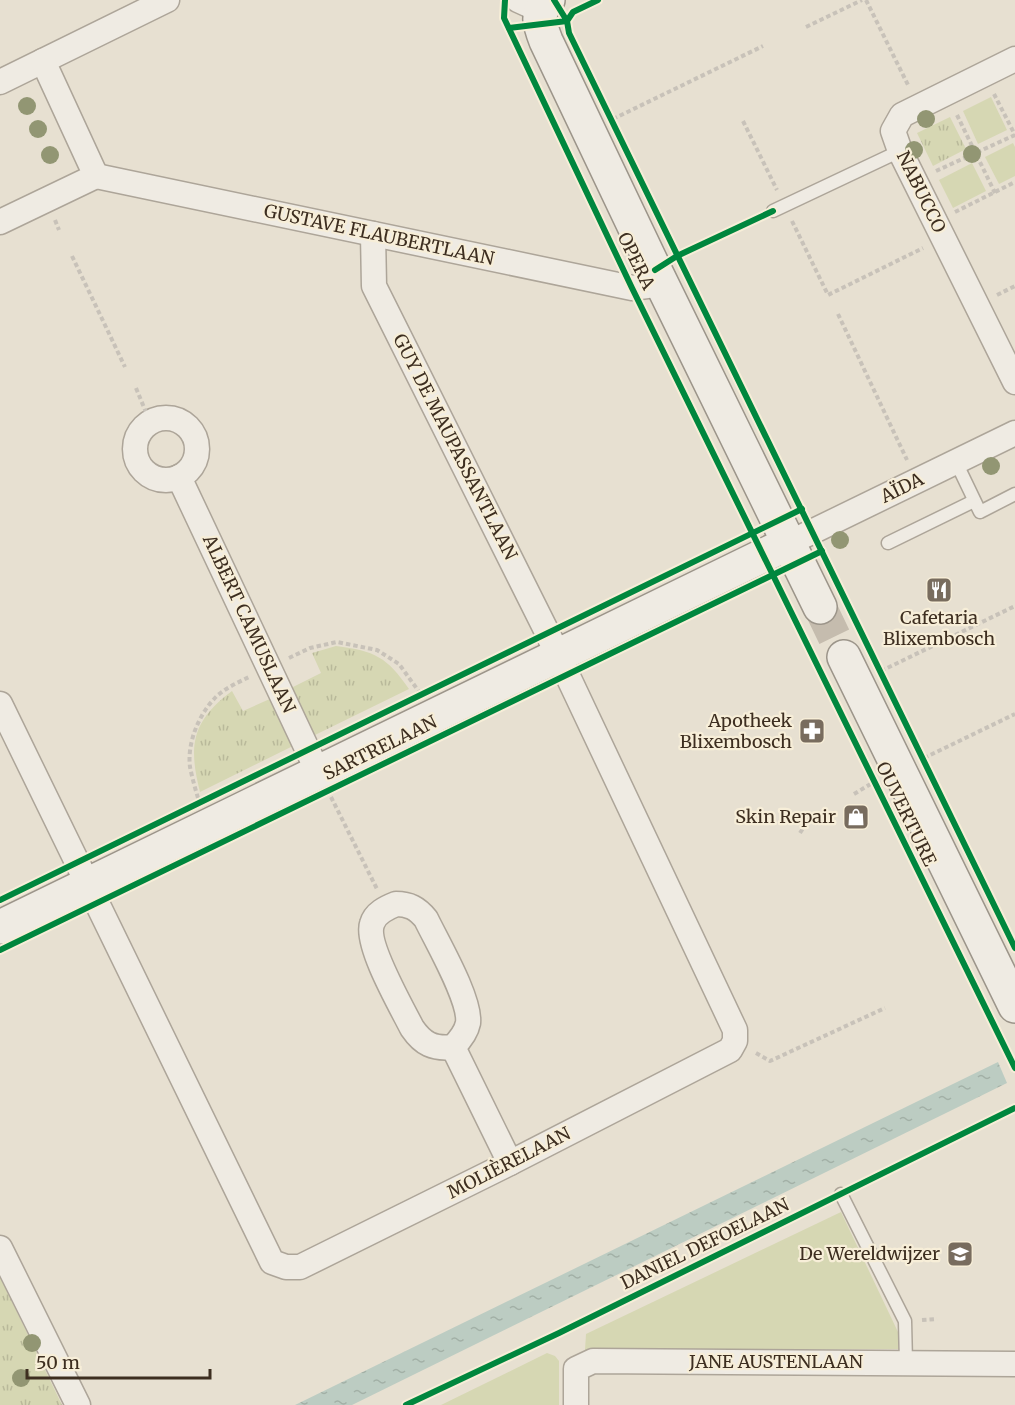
<svg xmlns="http://www.w3.org/2000/svg" width="1015" height="1405" font-family="Merriweather,serif">
	<defs>
		<pattern id="park-tufts" width="24" height="20" patternUnits="userSpaceOnUse" patternTransform="scale(1.5)"><rect width="24" height="20" fill="#d6d7b3"/><path d="M3 7l-1-3M5 7V3M7 7l1-3M15 17l-1-3M17 17v-4M19 17l1-3" fill="none" stroke="#b9b99a"/></pattern>
		<pattern id="water-ripples" width="26" height="14" patternUnits="userSpaceOnUse" patternTransform="scale(1.5)"><rect width="26" height="14" fill="#bcccc2"/><path d="M2 4q2-2 4 0t4 0M15 11q2-2 4 0t4 0" fill="none" stroke="#a2b0a6"/></pattern>
	</defs>
	<rect width="100%" height="100%" fill="#e7e0d1"/>
	<g fill="#d6d7b3">
		<path d="M991 97 1007 130 978 144 963 111Z"/>
		<path d="M1013 143 1015 147V176L999 184 985 157Z"/>
		<path d="M972 163 986 191 953 208 939 180Z"/>
		<path d="M841 1212 898 1332 899 1349 585 1350 586 1334Z"/>
		<path d="M547 1353 555 1356 559 1361V1405H441Z"/>
	</g>
	<g fill="url(#park-tufts)">
		<path d="M950 117 966 149 933 166 917 133Z"/>
		<path d="M336 646C375 651 387 657 409 689L315 735 291 688 321 673 312 653Z"/>
		<path d="M232 691 243 711 272 698 295 745 200 792C188 745 192 721 232 691Z"/>
		<path d="M0 1277 62 1405H0Z"/>
	</g>
	<path fill="url(#water-ripples)" d="M998 1062 1007 1083 352 1405H295Z"/>
	<g fill="none" stroke-linecap="round" stroke-linejoin="round">
		<path stroke="#c5bcae" stroke-width="33" stroke-dasharray="33 16" stroke-linecap="butt" d="M820 607 844 657"/>
		<defs>
			<g id="lane">
				<path d="M773 211 900 151"/>
				<path d="M956 462 980 512 1015 494"/>
				<path d="M888 543 974 501"/>
				<path d="M841 1194 905 1321 906 1363"/>
			</g>
			<g id="street">
				<path d="M518 0 540 10"/>
				<path d="M1015 59 902 115 893 131 900 151 1015 382"/>
				<path d="M0 82 167 0"/>
				<path d="M96 176 632 288 662 284"/>
				<path d="M0 222 96 176 43 61"/>
				<circle cx="166" cy="449" r="31"/>
				<path d="M179 477 318 772"/>
				<path d="M789 543 1015 433"/>
				<path d="M0 704 272 1262 286 1267H300L510 1163 730 1050 735 1041V1030L547 632 374 286 373 234"/>
				<path d="M396 904C409 904 417 908 426 919 437 942 471 1000 468 1023 466 1033 460 1040 453 1047 433 1049 423 1044 412 1028 402 1008 365 944 372 924 375 913 386 908 396 904Z"/>
				<path d="M453 1047 510 1163"/>
				<path d="M0 1248 78 1405"/>
				<path d="M576 1405V1369L593 1361 1015 1364"/>
			</g>
			<g id="secondary">
				<path d="M548 0C536 15 539 23 546 41L655 270 820 607"/>
				<path d="M844 657 1015 1006"/>
				<path d="M0 927 789 543"/>
			</g>
		</defs>
		<use href="#lane" stroke="#ada599" stroke-width="15"/>
		<use href="#street" stroke="#ada599" stroke-width="27"/>
		<use href="#secondary" stroke="#9c958a" stroke-width="36"/>
		<g stroke="#c8c2b9" stroke-width="4" stroke-dasharray="4.5 3" stroke-linecap="butt">
			<path d="M866 0 909 87"/>
			<path d="M806 27 862 0"/>
			<path d="M994 94 1015 135"/>
			<path d="M957 115 995 193"/>
			<path d="M613 119 763 46"/>
			<path d="M743 121 777 190"/>
			<path d="M936 171 1015 135"/>
			<path d="M955 212 1015 182"/>
			<path d="M55 220 59 230"/>
			<path d="M792 221 828 295 923 248"/>
			<path d="M72 256 125 367"/>
			<path d="M997 295 1015 286"/>
			<path d="M838 314 907 460"/>
			<path d="M136 388 150 422"/>
			<path d="M289 658 310 648 337 642 377 650 399 664 420 693"/>
			<path d="M881 671 1015 606"/>
			<path d="M924 758 1015 714"/>
			<path d="M854 794 874 782"/>
			<path d="M331 797 377 889"/>
			<path d="M198 798C195 788 192 777 190 767 187 744 198 716 214 699 223 689 237 683 249 677"/>
			<path d="M800 833 813 813"/>
			<path d="M756 1053 770 1061 885 1008"/>
			<path d="M922 1320 937 1319"/>
		</g>
		<use href="#lane" stroke="#efebe3" stroke-width="12"/>
		<use href="#street" stroke="#efebe3" stroke-width="24"/>
		<use href="#secondary" stroke="#efebe3" stroke-width="33"/>
		<defs>
			<g id="cycleway">
				<path d="M505 0 504 18 632 288 1015 1068"/>
				<path d="M598 0 573 12 567 21 569 33 1015 948"/>
				<path d="M509 28 567 21 554 0"/>
				<path d="M655 270 677 256 773 211"/>
				<path d="M0 900 802 509"/>
				<path d="M0 950 822 551"/>
				<path d="M406 1405 559 1333 1015 1108"/>
			</g>
		</defs>
		<use href="#cycleway" stroke="#f7eed8" stroke-width="10"/>
		<use href="#cycleway" stroke="#00873e" stroke-width="6"/>
	</g>
	<g fill="#929673">
		<circle cx="27" cy="106" r="9"/>
		<circle cx="926" cy="119" r="9"/>
		<circle cx="38" cy="129" r="9"/>
		<circle cx="914" cy="150" r="9"/>
		<circle cx="972" cy="154" r="9"/>
		<circle cx="50" cy="155" r="9"/>
		<circle cx="991" cy="466" r="9"/>
		<circle cx="840" cy="540" r="9"/>
		<circle cx="32" cy="1343" r="9"/>
		<circle cx="21" cy="1378" r="9"/>
	</g>
	<defs>
		<symbol id="restaurant-square" viewBox="-11 -11 22 22"><rect x="-9" y="-9" width="18" height="18" rx="4" fill="#786c5e" stroke="#f7eed8"/><path d="M-5-6h1v4h1v-4h1v4h1v-4h1v5L-1.5 .5V6h-2V.5L-5-1ZM5-6V6H3V1.5H1.5Q1.5-4 5-6Z" fill="#fff"/></symbol>
		<symbol id="pharmacy-square" viewBox="-11 -11 22 22"><rect x="-9" y="-9" width="18" height="18" rx="4" fill="#786c5e" stroke="#f7eed8"/><path d="M-2-6h4v4h4v4h-4v4h-4v-4h-4v-4h4Z" fill="#fff"/></symbol>
		<symbol id="shop-square" viewBox="-11 -11 22 22"><rect x="-9" y="-9" width="18" height="18" rx="4" fill="#786c5e" stroke="#f7eed8"/><path d="M-5-2.5h2.3a2.7 3.5 0 0 1 5.4 0H5L5.5 6h-11ZM-1.5-2.5h3a1.5 2.3 0 0 0-3 0Z" fill="#fff"/></symbol>
		<symbol id="school-square" viewBox="-11 -11 22 22"><rect x="-9" y="-9" width="18" height="18" rx="4" fill="#786c5e" stroke="#f7eed8"/><path d="M0-5L7-2L0 1L-7-2ZM-4 1L0 2.5L4 1V4Q0 6-4 4Z" fill="#fff"/></symbol>
	</defs>
	<g fill-rule="evenodd">
		<use href="#restaurant-square" x="924" y="575" width="30" height="30"/>
		<use href="#pharmacy-square" x="797" y="716" width="30" height="30"/>
		<use href="#shop-square" x="841" y="802" width="30" height="30"/>
		<use href="#school-square" x="945" y="1239" width="30" height="30"/>
	</g>
	<g text-anchor="middle" stroke-width="4.5" stroke-linejoin="round" paint-order="stroke">
		<g font-size="18" fill="#3d2e20" stroke="#f7eed8">
			<text transform="translate(921 192) rotate(64)" y="6">NABUCCO</text>
			<text transform="translate(379 235) rotate(12)" y="6">GUSTAVE FLAUBERTLAAN</text>
			<text transform="translate(636 261) rotate(64)" y="6">OPERA</text>
			<text transform="translate(455 447) rotate(63)" y="6">GUY DE MAUPASSANTLAAN</text>
			<text transform="translate(902 488) rotate(-26)" y="6">AÏDA</text>
			<text transform="translate(249 624) rotate(65)" y="6">ALBERT CAMUSLAAN</text>
			<text transform="translate(380 748) rotate(-26)" y="6">SARTRELAAN</text>
			<text transform="translate(906 814) rotate(64)" y="6">OUVERTURE</text>
			<text transform="translate(509 1163) rotate(-27)" y="6">MOLIÈRELAAN</text>
			<text transform="translate(705 1244) rotate(-26)" y="6">DANIEL DEFOELAAN</text>
			<text x="776" y="1368">JANE AUSTENLAAN</text>
		</g>
		<g font-size="18" fill="#3d2e20" stroke="#f7eed8" text-anchor="end">
			<text x="939" y="624" text-anchor="middle">Cafetaria<tspan x="939" dy="21">Blixembosch</tspan></text>
			<text x="792" y="727">Apotheek<tspan x="792" dy="21">Blixembosch</tspan></text>
			<text x="836" y="823">Skin Repair</text>
			<text x="940" y="1260">De Wereldwijzer</text>
		</g>
	</g>
	<path d="M27 1369v9h183v-9" fill="none" stroke="#3d2e20" stroke-width="3"/>
	<text x="36" y="1369" font-size="18" fill="#3d2e20" stroke="#f7eed8" stroke-width="4.5" paint-order="stroke">50 m</text>
</svg>
